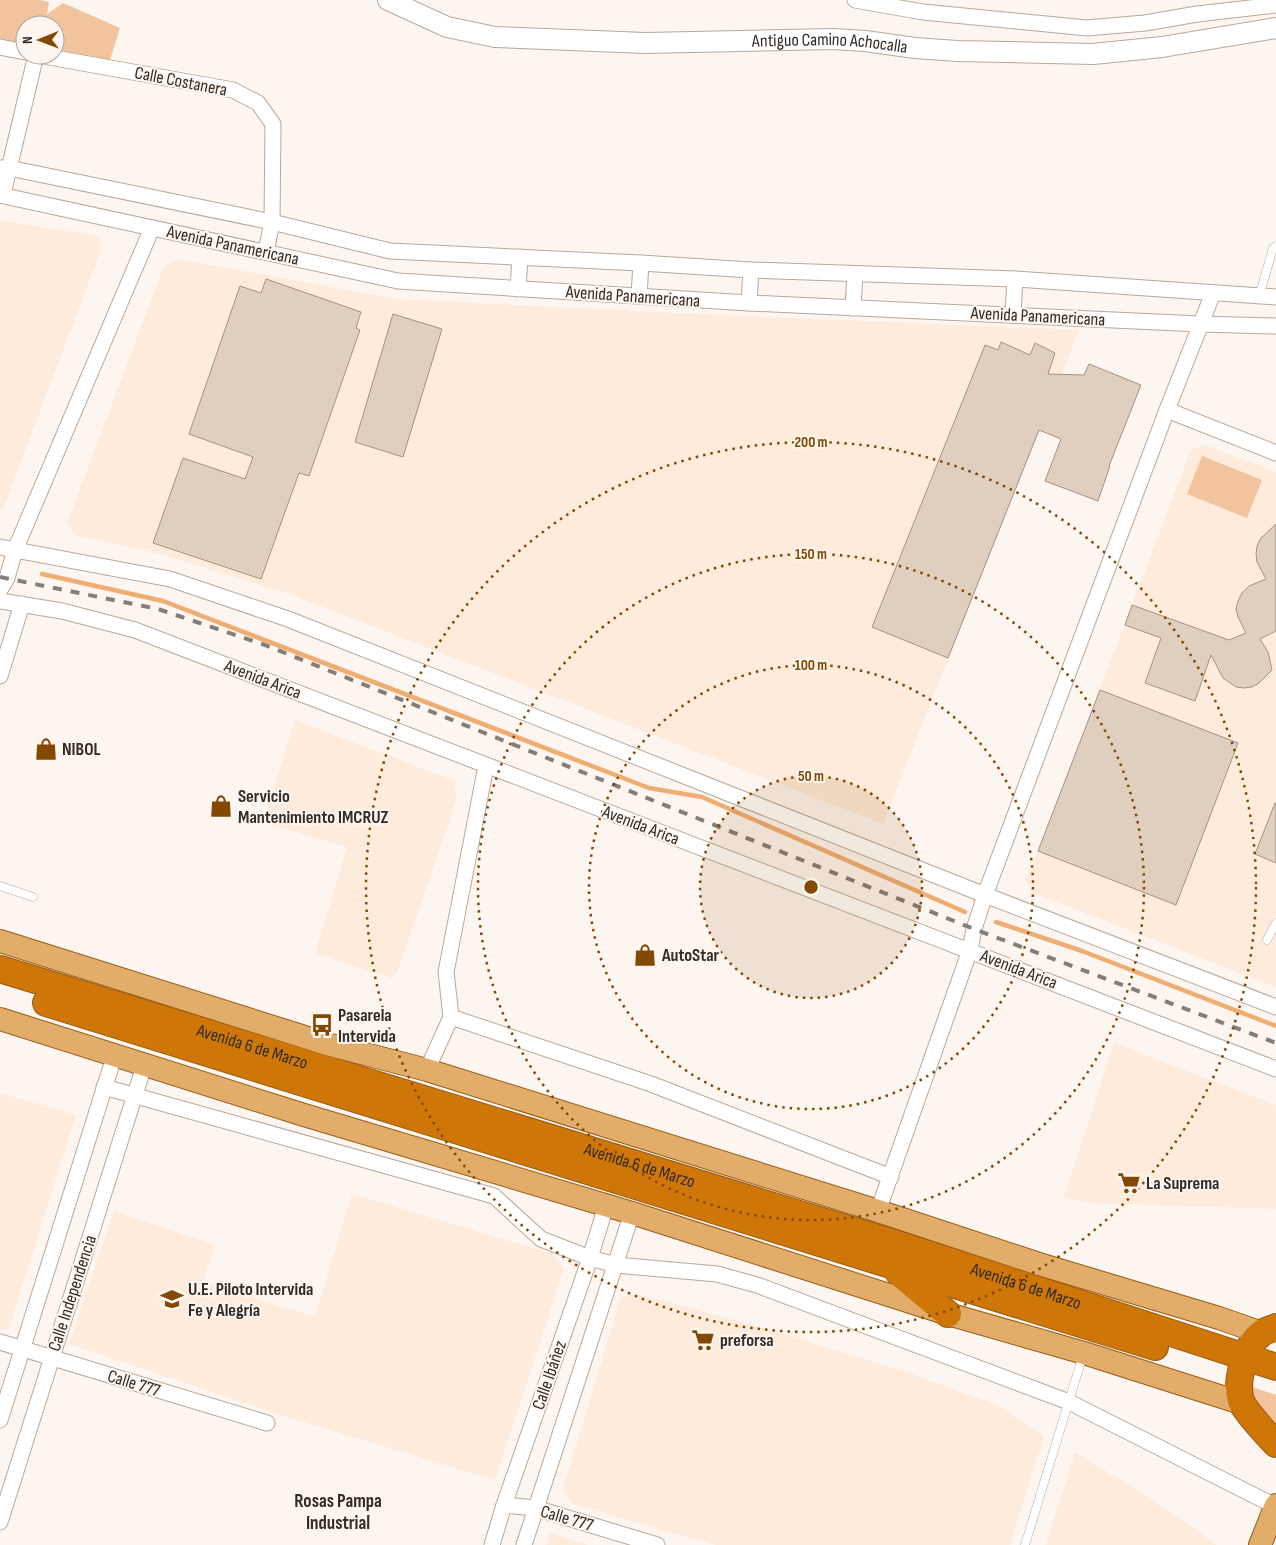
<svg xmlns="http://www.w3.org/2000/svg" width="1276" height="1545" font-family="'Sofia Sans Condensed',sans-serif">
	<rect width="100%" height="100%" fill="#fdf5ef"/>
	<g fill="#ffebdb">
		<path d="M0 221 99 236 101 250 3 509 0 510Z"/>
		<path d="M178 259 395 299 675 313 1079 330 883 824 289 594 161 554 76 535 67 523 164 266Z"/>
		<path d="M1205 445 1276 472V987L1033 893 1025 879 1038 851 1191 450Z"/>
		<path d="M295 720 455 781 456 802 397 973 392 978 315 954 347 847 263 822Z"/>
		<path d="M1114 1043 1276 1105V1209L1089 1203 1064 1197Z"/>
		<path d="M0 1093 76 1115 8 1331 0 1329Z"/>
		<path d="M352 1194 553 1254 564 1269 495 1480 284 1416 69 1344 114 1211 215 1245 203 1282 315 1317Z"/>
		<path d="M635 1293 767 1329 912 1374 999 1406 1044 1436 1010 1545H716L573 1504 563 1489 621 1297Z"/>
		<path d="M1075 1452 1147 1496 1217 1545H1046Z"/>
		<path d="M550 1533 588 1545H546Z"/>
	</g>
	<g fill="#f2c49d">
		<path d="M0 0H40L49 2 47 14 63 3 120 28 110 60 55 51V25H25V45L0 39Z"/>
		<path d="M1202 456 1262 480 1247 518 1187 494Z"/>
		<path d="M1249 1386 1276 1395V1431L1252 1397Z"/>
	</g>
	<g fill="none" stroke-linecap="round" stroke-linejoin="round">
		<g stroke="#efad72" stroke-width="4.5">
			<path d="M42 574 163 601 649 788 702 797 965 912"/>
			<path d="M996 922 1082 951 1276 1026"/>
		</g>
	</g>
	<g fill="#e0cebf" stroke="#a29284">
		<path d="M266 279 361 312 356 328 360 330 309 476 299 473 261 579 153 543 183 458 245 479 253 457 189 434 240 286 261 293Z"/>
		<path d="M393 314 442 329 403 457 355 442Z"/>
		<path d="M1001 342 1030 355 1035 343 1055 353 1048 374 1084 375 1089 364 1141 385 1109 466H1110L1098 501 1045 481 1061 439 1039 430 948 658 872 627 985 345 998 350Z"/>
		<path d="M1276 524V631L1260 639 1268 652 1272 670 1259 683 1252 687 1244 688 1236 687 1223 678 1211 655 1195 701 1145 683 1161 638 1125 625 1132 605 1229 640 1246 633 1238 617 1236 609 1238 601 1242 593 1249 586 1266 579 1257 562 1256 554 1257 546 1261 538Z"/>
		<path d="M1100 690 1238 743 1176 905 1038 851Z"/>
		<path d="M1275 803H1276V863L1255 854Z"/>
	</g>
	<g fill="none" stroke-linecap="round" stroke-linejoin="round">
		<defs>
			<g id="lane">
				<path d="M1259 297 1273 248 1276 246"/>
				<path d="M0 886 33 897"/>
				<path d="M1267 940 1276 923"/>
				<path d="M1025 1545 1083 1355"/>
			</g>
			<g id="street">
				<path d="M855 0 923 12 1087 28 1145 23 1197 14 1276 5"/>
				<path d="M0 47 25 52"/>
				<path d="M38 55 233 90 258 103 273 124 272 222 266 252"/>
				<path d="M0 168H9L272 222 390 251 641 263 751 270 1015 279 1276 297"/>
				<path d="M3 194 36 55"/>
				<path d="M0 195 398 281 749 303 1200 324 1276 326"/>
				<path d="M518 289 520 257"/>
				<path d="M639 296 641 263"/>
				<path d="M749 303 751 270"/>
				<path d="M853 308 855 274"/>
				<path d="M1013 315 1015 279"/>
				<path d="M1167 410 1276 453"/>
				<path d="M0 547 170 579 288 619 985 895 1276 1007"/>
				<path d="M0 590 7 578 15 550 152 228"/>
				<path d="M0 601 62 611 135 630 1276 1069"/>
				<path d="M0 676 22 604"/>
				<path d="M451 1017 651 1084 891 1177"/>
				<path d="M427 1070 451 1017 446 972 486 766"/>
				<path d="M104 1087 494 1196 541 1239 590 1258 616 1265 717 1274 757 1285 1069 1402 1275 1506"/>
				<path d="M878 1211 970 950 974 929 985 895 1167 410 1213 293"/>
				<path d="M0 1342 267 1423"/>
				<path d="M0 1420 115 1054"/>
				<path d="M504 1505 535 1508 657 1545"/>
				<path d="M0 1522 145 1063"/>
				<path d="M492 1545 504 1505 590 1258 606 1206"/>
				<path d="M524 1545 632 1213"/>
			</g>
			<g id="secondary">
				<path id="s1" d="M388 0 447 27 495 37 645 43 832 39 865 41 915 48 957 51 1093 54 1162 47 1276 28"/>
			</g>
			<g id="primary">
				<path d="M0 941 327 1044 427 1070 878 1211 1039 1264 1219 1318 1262 1333"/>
				<path d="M0 1019 304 1115 632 1213 948 1314 1084 1353 1241 1403"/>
				<path d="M1260 1545 1276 1505"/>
			</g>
			<g id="highway">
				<path id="s2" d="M0 969 897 1244 1276 1367"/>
				<path d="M46 1003 1155 1347"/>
				<path d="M899 1273 948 1314"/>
				<path d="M1276 1327C1272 1329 1266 1330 1262 1333 1245 1345 1235 1381 1241 1401 1245 1411 1268 1436 1276 1444"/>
			</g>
		</defs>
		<use href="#lane" stroke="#b9a89a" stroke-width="9"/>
		<use href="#street" stroke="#b9a89a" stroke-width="17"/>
		<use href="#secondary" stroke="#b9a89a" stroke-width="22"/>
		<use href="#primary" stroke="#975c12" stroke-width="24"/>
		<use href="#highway" stroke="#975c12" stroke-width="28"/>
		<use href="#lane" stroke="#fff" stroke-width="8"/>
		<use href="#street" stroke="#fff" stroke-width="15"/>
		<use href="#secondary" stroke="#fff" stroke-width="20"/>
		<use href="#primary" stroke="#e2ad6b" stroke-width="22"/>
		<use href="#highway" stroke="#ce7708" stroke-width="26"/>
		<path stroke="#847d78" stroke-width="4" stroke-dasharray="9 9" stroke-linecap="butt" d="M0 577 158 609 265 645 974 929 1276 1043"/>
	</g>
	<circle cx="811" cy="887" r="111" fill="#834900" fill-opacity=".12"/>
	<g fill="none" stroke="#834900" stroke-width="2.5" stroke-dasharray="2.5 5">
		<circle cx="811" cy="887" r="111"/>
		<circle cx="811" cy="887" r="222"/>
		<circle cx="811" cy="887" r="333"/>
		<circle cx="811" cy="887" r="445"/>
	</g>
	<defs>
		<symbol id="shop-bare" viewBox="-9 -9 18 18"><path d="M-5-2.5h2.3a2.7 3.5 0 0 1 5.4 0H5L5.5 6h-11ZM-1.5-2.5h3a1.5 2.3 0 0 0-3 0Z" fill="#834900" stroke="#fdf5ef" stroke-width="2.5" paint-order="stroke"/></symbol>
		<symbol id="bus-bare" viewBox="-9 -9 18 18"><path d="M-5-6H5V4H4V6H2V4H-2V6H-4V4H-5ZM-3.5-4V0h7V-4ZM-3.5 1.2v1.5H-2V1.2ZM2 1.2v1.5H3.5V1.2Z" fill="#834900" stroke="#fdf5ef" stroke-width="2.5" paint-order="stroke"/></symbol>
		<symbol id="supermarket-bare" viewBox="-9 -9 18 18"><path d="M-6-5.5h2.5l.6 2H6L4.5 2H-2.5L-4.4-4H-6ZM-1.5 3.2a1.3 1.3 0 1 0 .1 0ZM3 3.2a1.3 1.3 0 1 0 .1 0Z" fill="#834900" stroke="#fdf5ef" stroke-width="2.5" paint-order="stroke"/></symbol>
		<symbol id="school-bare" viewBox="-9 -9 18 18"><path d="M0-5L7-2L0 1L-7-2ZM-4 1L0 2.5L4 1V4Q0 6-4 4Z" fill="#834900" stroke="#fdf5ef" stroke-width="2.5" paint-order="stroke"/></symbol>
	</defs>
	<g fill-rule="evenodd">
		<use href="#shop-bare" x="30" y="733" width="32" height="32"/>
		<use href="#shop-bare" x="205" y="790" width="32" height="32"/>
		<use href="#shop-bare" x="629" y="939" width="32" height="32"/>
		<use href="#bus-bare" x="306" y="1009" width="32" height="32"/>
		<use href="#supermarket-bare" x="1113" y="1167" width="32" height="32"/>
		<use href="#school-bare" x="156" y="1283" width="32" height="32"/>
		<use href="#supermarket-bare" x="687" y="1324" width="32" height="32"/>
	</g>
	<g text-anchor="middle" stroke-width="4" stroke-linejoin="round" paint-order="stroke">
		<g font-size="18" fill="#322b26" stroke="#fdf5ef">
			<text dy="6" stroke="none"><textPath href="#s1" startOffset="449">Antiguo Camino Achocalla</textPath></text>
			<text transform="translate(181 81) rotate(11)" y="6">Calle Costanera</text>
			<text transform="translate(233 245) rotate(12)" y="6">Avenida Panamericana</text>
			<text transform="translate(633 296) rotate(4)" y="6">Avenida Panamericana</text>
			<text transform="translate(1038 316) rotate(3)" y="6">Avenida Panamericana</text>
			<text transform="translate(263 679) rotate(21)" y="6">Avenida Arica</text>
			<text transform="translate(641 825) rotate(21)" y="6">Avenida Arica</text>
			<text transform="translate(1019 969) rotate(21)" y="6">Avenida Arica</text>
			<text dy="6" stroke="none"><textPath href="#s2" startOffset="264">Avenida 6 de Marzo</textPath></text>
			<text dy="6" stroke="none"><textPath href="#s2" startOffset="669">Avenida 6 de Marzo</textPath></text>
			<text dy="6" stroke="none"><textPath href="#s2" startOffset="1074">Avenida 6 de Marzo</textPath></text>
			<text transform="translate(72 1293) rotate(-72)" y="6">Calle Independencia</text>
			<text transform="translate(549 1375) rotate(-71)" y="6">Calle Ibáñez</text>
			<text transform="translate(134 1383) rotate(17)" y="6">Calle 777</text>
			<text transform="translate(567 1518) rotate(16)" y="6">Calle 777</text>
		</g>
		<g font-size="18" font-weight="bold" fill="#322b26" stroke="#fdf5ef" text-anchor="start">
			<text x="62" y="755">NIBOL</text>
			<text x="238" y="802">Servicio<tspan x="238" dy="21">Mantenimiento IMCRUZ</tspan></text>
			<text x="662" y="961">AutoStar</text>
			<text x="338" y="1021">Pasarela<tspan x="338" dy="21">Intervida</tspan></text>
			<text x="1146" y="1189">La Suprema</text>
			<text x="188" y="1295">U.E. Piloto Intervida<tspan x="188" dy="21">Fe y Alegría</tspan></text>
			<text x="720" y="1346">preforsa</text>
		</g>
		<g font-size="19" font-weight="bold" fill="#322b26" stroke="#fdf5ef">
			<text x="338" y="1507">Rosas Pampa<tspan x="338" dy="22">Industrial</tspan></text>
		</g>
	</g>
	<circle cx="811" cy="887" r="8" fill="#834900" stroke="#fdf5ef" stroke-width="2.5"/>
	<g font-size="15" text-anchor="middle" font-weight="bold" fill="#834900" stroke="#fdf5ef" stroke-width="4" stroke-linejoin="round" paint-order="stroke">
		<text x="811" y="447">200 m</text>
		<text x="811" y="559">150 m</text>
		<text x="811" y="670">100 m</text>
		<text x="811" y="781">50 m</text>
	</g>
	<g transform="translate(40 40) rotate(269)"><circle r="24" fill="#fdf5ef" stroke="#aca49f"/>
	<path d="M0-4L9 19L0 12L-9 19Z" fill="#834900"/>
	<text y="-8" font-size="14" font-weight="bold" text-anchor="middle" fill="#322b26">N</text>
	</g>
</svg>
